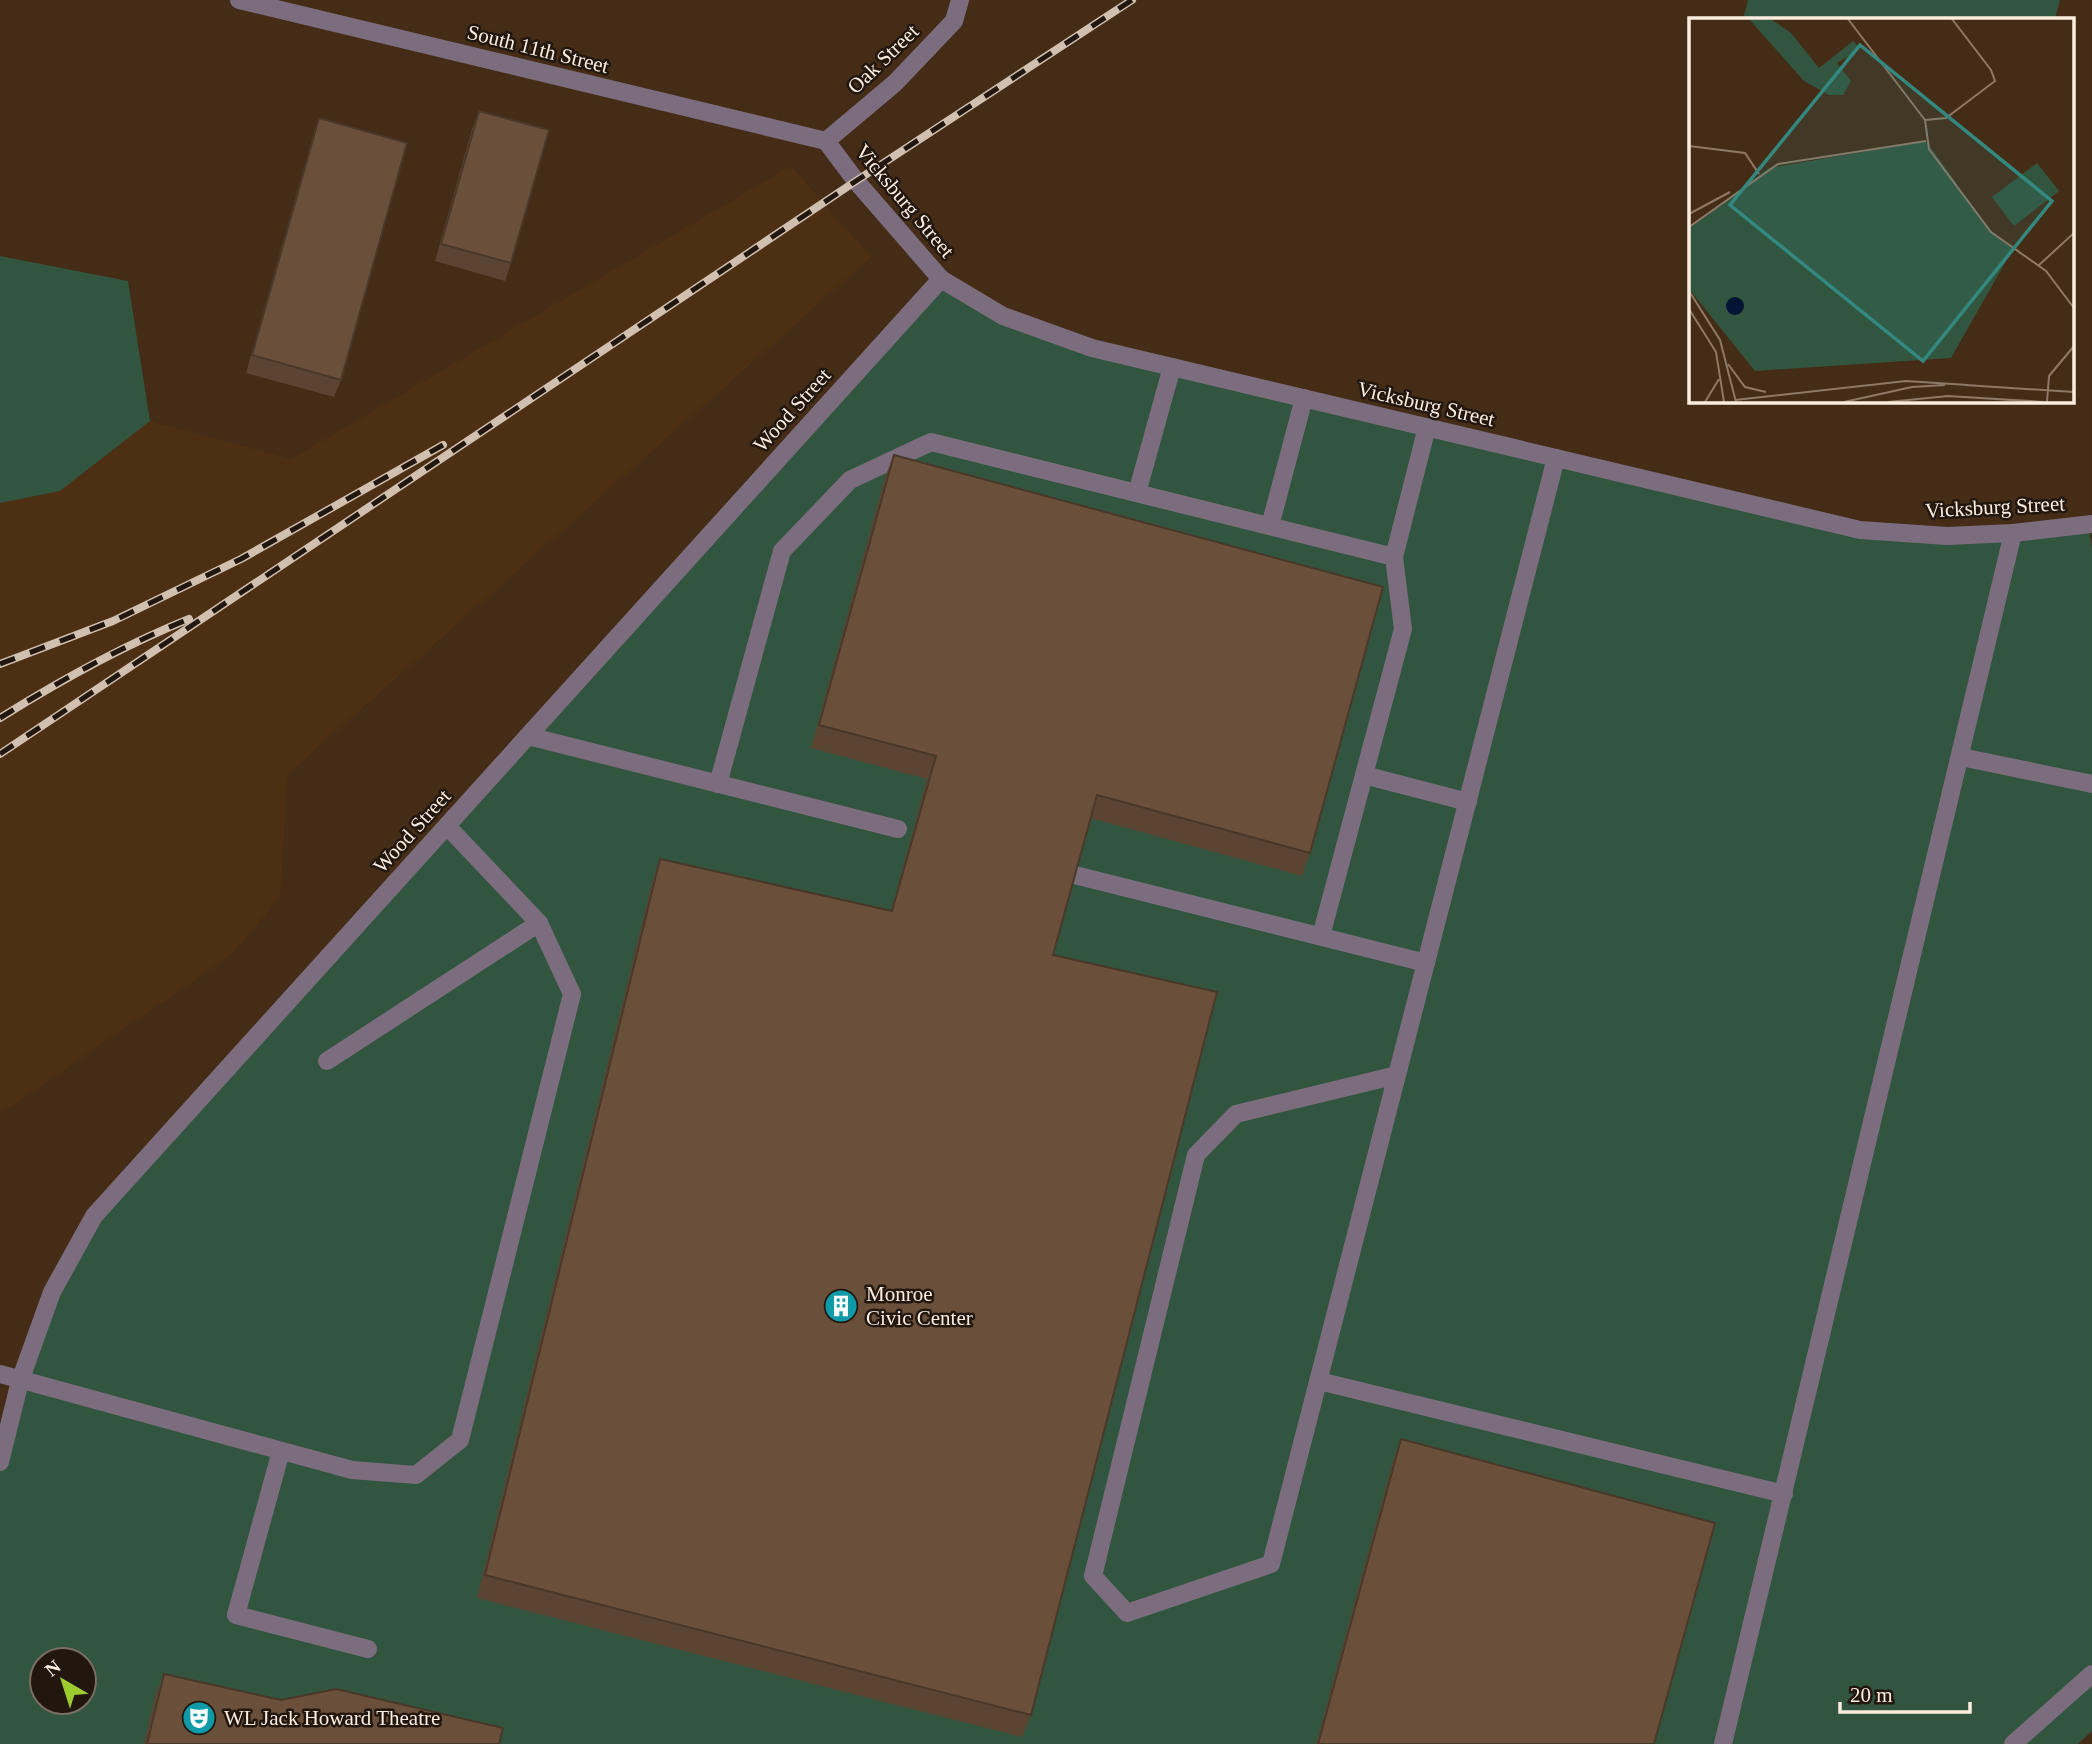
<svg xmlns="http://www.w3.org/2000/svg" width="2092" height="1744" font-family="'Times New Roman',serif">
	<rect width="100%" height="100%" fill="#442c16"/>
	<path fill="#4d3014" d="M791 166 871 257 288 774 280 898 231 955 0 1114V503L60 491 150 421 291 459Z"/>
	<g fill="#32553f" fill-rule="evenodd">
		<path d="M1748 0H2060L2055 19H1743Z"/>
		<path d="M0 256 128 281 150 421 60 491 0 503Z"/>
		<path d="M941 279 1092 348 1859 530 2088 524 2092 548V1731L2078 1744H0V1463L20 1381 94 1216ZM42 1660H84V1702H42Z"/>
	</g>
	<g fill="none" stroke-linecap="round" stroke-linejoin="round">
		<g stroke="#7c6d7e" stroke-width="18">
			<path d="M239 0 826 141"/>
			<path d="M826 141 856 181 941 279 1003 316 1092 348 1860 530 1947 536 2013 533 2092 524"/>
			<path d="M826 141 895 83 954 21 960 0"/>
			<path d="M1137 493 1172 367"/>
			<path d="M1270 526 1304 398"/>
			<path d="M528 736 898 829"/>
			<path d="M1961 757 2092 784"/>
			<path d="M1364 775 1468 802"/>
			<path d="M718 784 782 551 850 480 931 442 1394 557 1427 427"/>
			<path d="M1071 874 1426 963"/>
			<path d="M1321 936 1403 629 1394 557"/>
			<path d="M327 1061 539 923"/>
			<path d="M1397 1075 1236 1114 1196 1155 1093 1576 1127 1613 1271 1564 1556 458"/>
			<path d="M0 1374 352 1470 416 1475 460 1440 572 994 539 923 447 826"/>
			<path d="M1319 1381 1784 1494"/>
			<path d="M281 1451 236 1615 368 1649"/>
			<path d="M0 1462 20 1381 52 1292 94 1216 941 279"/>
			<path d="M1723 1744 2013 533"/>
			<path d="M2013 1744 2092 1674"/>
		</g>
		<defs>
			<g id="rail">
				<path d="M0 664 113 621 241 559 443 445"/>
				<path d="M0 718C61 680 122 646 189 619"/>
				<path d="M0 754 856 181 1132 0"/>
			</g>
		</defs>
		<use href="#rail" stroke="#d1c0b0" stroke-width="8"/>
		<use href="#rail" stroke="#22170e" stroke-width="5" stroke-dasharray="16" stroke-linecap="butt"/>
	</g>
	<g fill="#5b4532">
		<path d="M479 111 511 263 505 281 435 261 472 129Z"/>
		<path d="M319 118 341 380 334 397 246 373 313 136Z"/>
		<path d="M894 455 1310 853 1302 876 1090 818 1053 955 1031 1715 1022 1737 477 1598 652 882 660 859 891 911 927 779 811 748 885 477Z"/>
		<path d="M1401 1439 1654 1744H1316L1393 1461Z"/>
		<path d="M164 1674 281 1700 499 1744H144L155 1696Z"/>
	</g>
	<g fill="#6a503a" stroke="#4a3829" stroke-width="2">
		<path d="M479 111 549 130 511 263 441 244Z"/>
		<path d="M319 118 407 143 341 380 252 355Z"/>
		<path d="M894 455 1383 587 1310 853 1097 795 1053 955 1217 992 1031 1715 485 1575 660 859 892 911 936 756 819 725Z"/>
		<path d="M1401 1439 1715 1523 1654 1744H1318Z"/>
		<path d="M164 1674 281 1700 336 1689 503 1728 499 1744H147Z"/>
	</g>
	<defs>
		<symbol id="building-disc" viewBox="-11 -11 22 22"><circle r="9.5" fill="#0f9aa8" stroke="#22170e"/><path d="M-4-6H4V6H1V3H-1V6H-4ZM-2.5-4.3h1.7v1.8h-1.7ZM.8-4.3h1.7v1.8H.8ZM-2.5-1h1.7V.8h-1.7ZM.8-1h1.7V.8H.8Z" fill="#fff"/></symbol>
		<symbol id="theatre-disc" viewBox="-11 -11 22 22"><circle r="9.5" fill="#0f9aa8" stroke="#22170e"/><path d="M-5-5.5Q0-4 5-5.5V0Q5 5 0 6Q-5 5-5 0ZM-3.3-2.5H-1v1.5H-3.3ZM1-2.5H3.3v1.5H1ZM-2.8 1Q0 5.5 2.8 1Z" fill="#fff"/></symbol>
	</defs>
	<g fill-rule="evenodd">
		<use href="#building-disc" x="822" y="1287" width="38" height="38"/>
		<use href="#theatre-disc" x="180" y="1699" width="38" height="38"/>
	</g>
	<g text-anchor="middle" stroke-width="5" stroke-linejoin="round" paint-order="stroke">
		<g font-size="21" fill="#fdede0" stroke="#22170e">
			<text transform="translate(538 49) rotate(14)" y="7">South 11th Street</text>
			<text transform="translate(883 59) rotate(-44)" y="7">Oak Street</text>
			<text transform="translate(905 201) rotate(50)" y="7">Vicksburg Street</text>
			<text transform="translate(1426 404) rotate(13)" y="7">Vicksburg Street</text>
			<text transform="translate(792 410) rotate(-48)" y="7">Wood Street</text>
			<text transform="translate(1995 507) rotate(-3)" y="7">Vicksburg Street</text>
			<text transform="translate(412 831) rotate(-48)" y="7">Wood Street</text>
		</g>
		<g font-size="21" fill="#fdede0" stroke="#22170e" text-anchor="start">
			<text x="866" y="1301">Monroe<tspan x="866" dy="24">Civic Center</tspan></text>
			<text x="224" y="1725">WL Jack Howard Theatre</text>
		</g>
	</g>
	<g transform="translate(1689 18)">
		<rect width="385" height="385" fill="#442c16"/>
		<path d="M60 1H82L102 15 130 50 164 23 171 31 148 45 162 63 154 77H140L115 63ZM237 123 302 214 324 231 262 340 66 353 0 271V209L80 150ZM348 145 370 173 325 208 303 179Z" fill="#32553f"/>
		<path d="M37 288a9 9 0 1 1 18 0a9 9 0 1 1-18 0Z" fill="#021535"/>
		<path fill="none" stroke="#8e7967" stroke-width="2" d="M159 1 236 102M236 102 240 131 302 214 357 253 385 290M236 102 257 100 306 63 302 52 263 1M0 128 56 135 70 156M0 196 41 174M0 209 89 146 237 123M350 247 385 215M0 273 31 322 47 384M0 291 27 334 35 384M39 346 56 369 77 374M276 367 385 374M46 382 217 363 279 367M16 384 30 361M155 384 223 369 256 367M199 384 259 378 355 384M358 384 360 358 385 328"/>
		<path fill="#33887f" fill-opacity="0.15" stroke="#33887f" stroke-width="3.5" d="M171 27 363 183 234 343 41 187Z"/>
		<rect width="385" height="385" fill="none" stroke="#fdede0" stroke-width="3.5"/>
	</g>
	<g transform="translate(63 1681) rotate(321)"><circle r="33" fill="#22170e" stroke="#7a6d62" stroke-width="2"/>
	<path d="M0-5L12 26L0 18L-12 26Z" fill="#9dca2f"/>
	<text y="-10" font-size="19" font-weight="bold" text-anchor="middle" fill="#fdede0">N</text>
	</g>
	<path d="M1840 1702v10h130v-10" fill="none" stroke="#fdede0" stroke-width="3.5"/>
	<text x="1850" y="1702" font-size="21" fill="#fdede0" stroke="#22170e" stroke-width="5" paint-order="stroke">20 m</text>
</svg>
